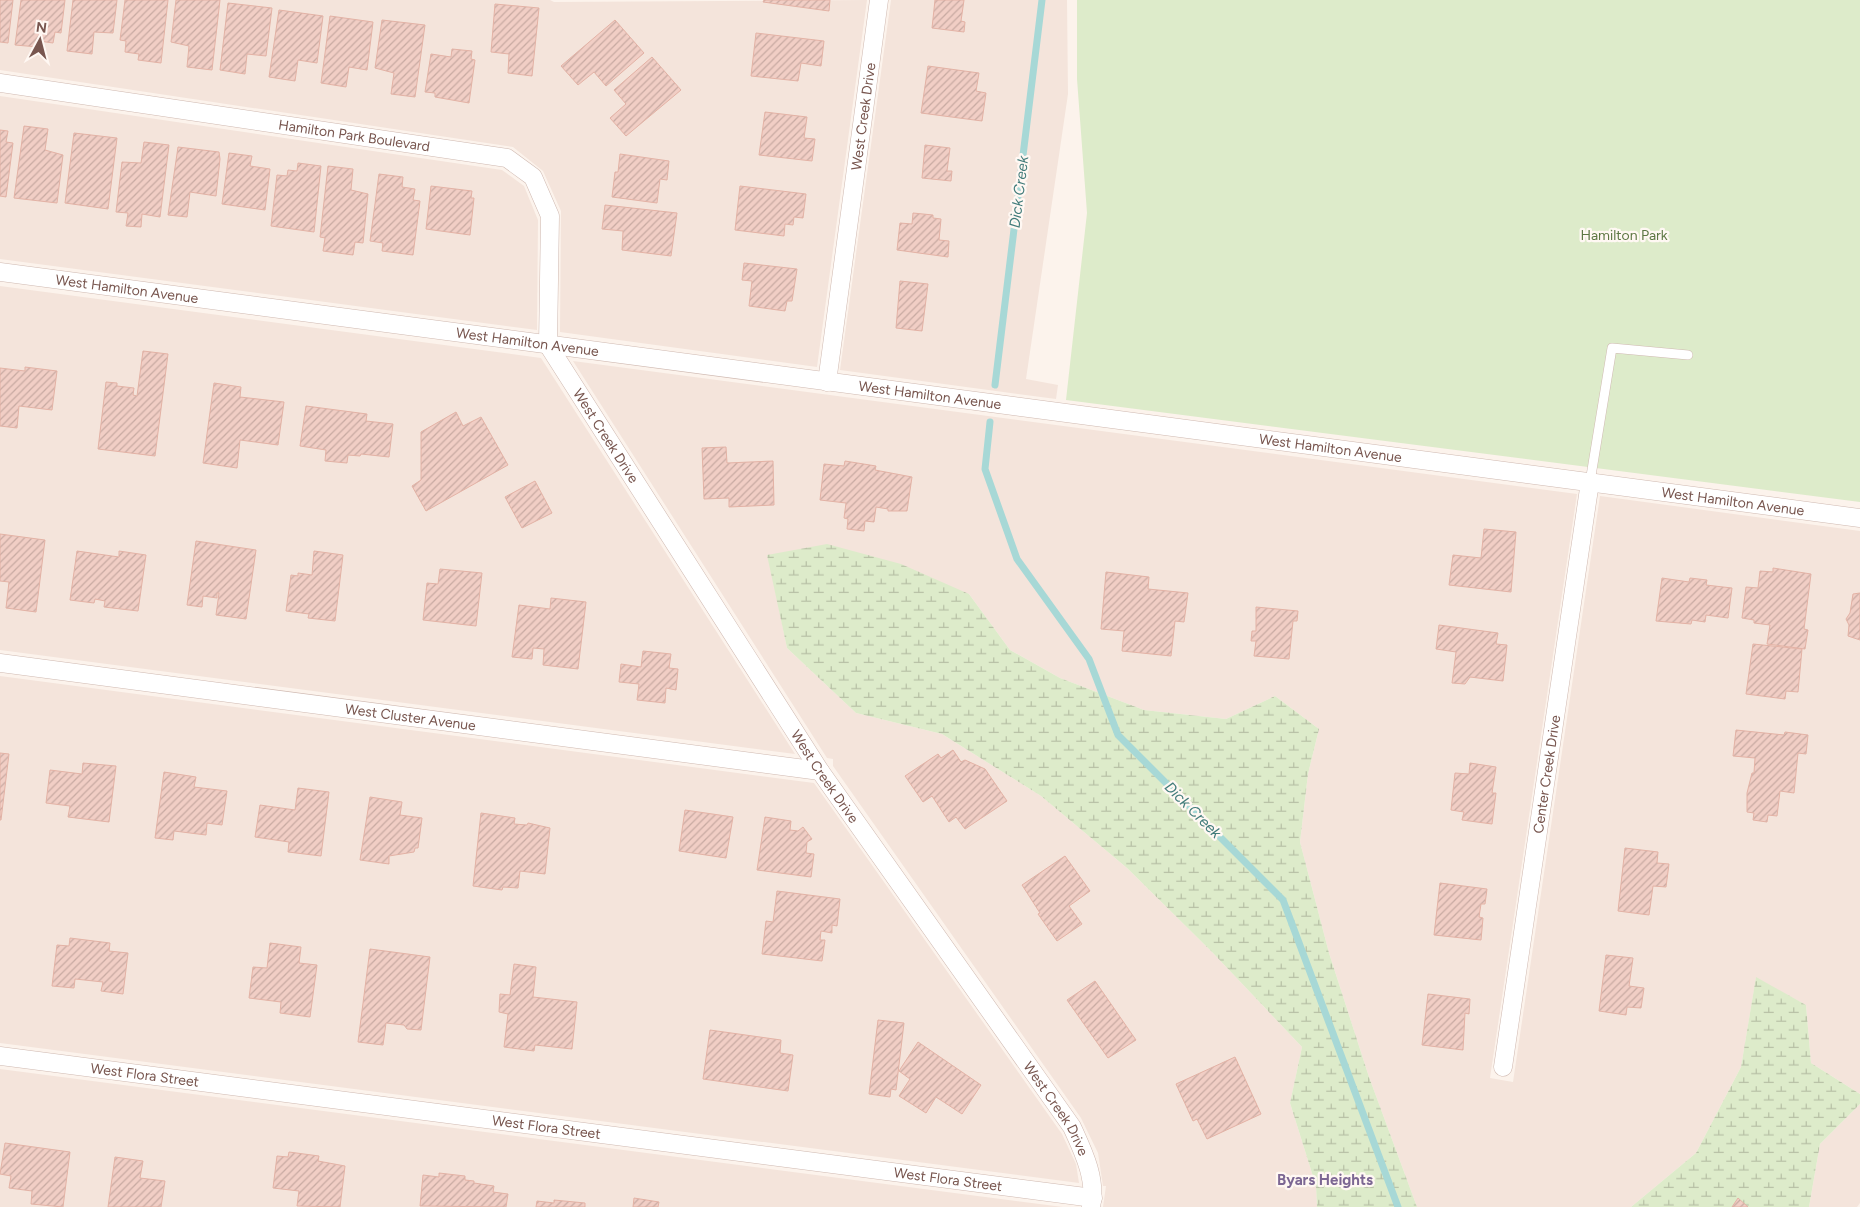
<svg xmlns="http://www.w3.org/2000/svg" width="1860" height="1207" font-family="Figtree,sans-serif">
	<defs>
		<pattern id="wetland-marsh" width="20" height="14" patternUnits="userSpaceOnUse" patternTransform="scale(1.25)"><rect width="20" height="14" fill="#ddebca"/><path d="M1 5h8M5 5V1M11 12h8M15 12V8" fill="none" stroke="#b8c1a6"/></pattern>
		<pattern id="building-hatch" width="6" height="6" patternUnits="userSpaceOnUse" patternTransform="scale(1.25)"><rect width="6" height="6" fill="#f1cec5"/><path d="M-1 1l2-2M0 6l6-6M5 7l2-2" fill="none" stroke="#c8aaa2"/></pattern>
	</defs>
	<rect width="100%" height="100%" fill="#fcf3ec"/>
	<g fill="#f4e4db">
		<path d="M0 0H550L554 2 867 0 817 367 560 332 561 211 543 171 513 147 0 70Z"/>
		<path d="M891 0H1067L1068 94 1026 379 1058 385 1056 399 840 370Z"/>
		<path d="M0 96 502 170 524 186 538 220 537 330 0 259Z"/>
		<path d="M0 286 541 358 795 754 0 650Z"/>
		<path d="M573 361 1577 494 1490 1078 1513 1082 1600 496 1860 531V1094L1811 1063 1806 1005 1756 978 1741 1067 1696 1153 1631 1207H1417L1369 1077 1329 953 1300 842 1308 774 1319 729 1275 696 1226 719 1144 710 1060 678 1010 650 969 594 768 555 787 648 856 713 942 734 1041 796 1127 868 1212 952 1302 1047 1290 1103 1316 1186 1317 1207H1103L1106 1186H1103L1098 1153 1081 1118 833 766V759L827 758Z"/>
		<path d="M0 676 814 783 1062 1134 1076 1164 1079 1183 0 1043Z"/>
		<path d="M0 1069 1063 1207H0Z"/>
		<path d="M1860 1104V1203L1857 1207H1809L1820 1144Z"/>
	</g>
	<path fill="#ddebca" d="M1077 0H1860V502L1066 400 1087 213 1077 79Z"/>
	<g fill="url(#wetland-marsh)">
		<path d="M827 544 901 564 969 594 1010 650 1060 678 1144 710 1226 719 1275 696 1319 729 1308 774 1300 842 1329 953 1369 1077 1417 1207H1317L1316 1186 1290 1103 1302 1047 1212 952 1127 868 1041 796 942 734 856 713 787 648 767 555Z"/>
		<path d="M1756 977 1806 1005 1811 1063 1860 1094V1104L1820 1144 1809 1207H1631L1696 1153 1741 1067Z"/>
	</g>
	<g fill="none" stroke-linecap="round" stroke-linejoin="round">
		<g stroke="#a7d8d6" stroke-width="7">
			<path d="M995 385 1042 0"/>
			<path d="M990 422 985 469 1017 559 1089 659 1118 735 1283 900 1398 1207"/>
		</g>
	</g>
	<g fill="url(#building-hatch)" stroke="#e3b2a5">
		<path d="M0 0H13L8 43 0 42Z"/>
		<path d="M21 0H65L61 33 55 32 53 43 39 41 38 47 15 45Z"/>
		<path d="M73 0H117L113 33 94 32 92 54 67 51Z"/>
		<path d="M125 0H168L161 63 138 60 139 54 125 52 126 41 120 40Z"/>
		<path d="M176 0H220L212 70 187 67 189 46 171 42Z"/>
		<path d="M764 0H830L829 11 763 2Z"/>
		<path d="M935 0H964L961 21 965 22 964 32 932 28Z"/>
		<path d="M228 3 272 8 266 56 247 54 245 74 220 70Z"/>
		<path d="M495 4 539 8 532 76 508 73 509 54 491 52Z"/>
		<path d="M279 10 323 16 317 63 298 60 295 81 269 77Z"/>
		<path d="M330 16 373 22 367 70 349 67 346 87 321 83Z"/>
		<path d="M382 20 425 25 415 97 391 94 394 73 375 68Z"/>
		<path d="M615 20 644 53 606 86 594 72 578 85 561 66Z"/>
		<path d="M756 33 824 41 821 66 801 63 798 81 751 76Z"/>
		<path d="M452 49 472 51 471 59 475 60 469 103 435 97V93L425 92 431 54 451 57Z"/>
		<path d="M652 57 681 90 626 136 610 118 626 104 614 90Z"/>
		<path d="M928 66 979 73 976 91 986 93 982 121 921 113Z"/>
		<path d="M765 112 807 117 804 138 815 139 812 161 759 155Z"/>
		<path d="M24 126 48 129 45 150 63 155 57 203 14 198Z"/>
		<path d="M0 130 8 131 6 142 13 143 6 197 0 196Z"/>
		<path d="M74 133 117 138 108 209 65 203Z"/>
		<path d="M144 142 169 145 160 217 142 214 141 227 126 226 128 213 116 212 122 162 141 163Z"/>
		<path d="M925 145 950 148 947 171H952L951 181 922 178Z"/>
		<path d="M178 147 219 152 220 159 216 196 190 192 187 217 168 215Z"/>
		<path d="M229 153 252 156 250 166 270 169 265 210 222 204Z"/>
		<path d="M620 154 669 161 667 180 660 179 657 203 612 197 615 172H618Z"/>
		<path d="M298 163 321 166 314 232 271 226 277 175 287 176 288 170 297 171Z"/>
		<path d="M328 166 353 169 351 190 368 194 363 243 355 242 353 255 323 251 325 238 320 237Z"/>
		<path d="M379 174 403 177 402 187 415 189 413 200 420 201 413 255 382 251 383 243 370 241Z"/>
		<path d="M431 186 472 191 471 198H474L470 235 426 229Z"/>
		<path d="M740 186 806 194 803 218 794 217 793 225 785 224 784 236 735 230Z"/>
		<path d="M605 205 677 213 671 256 622 250 623 231 602 229Z"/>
		<path d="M913 213 933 215V218L941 219 939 240 949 241 948 257 897 250 900 223 912 224Z"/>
		<path d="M744 263 797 269 792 301H787L785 311 749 306 752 281 742 280Z"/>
		<path d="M900 281 928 284 922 331 896 328Z"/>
		<path d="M143 351 168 354 155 456 98 449 106 382 117 383V386L134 388 133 395 137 396Z"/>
		<path d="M25 367 57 371 52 410 19 406 17 428 0 426V368L25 371Z"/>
		<path d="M214 383 241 387 240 397 284 402 278 445 240 440 237 468 203 463Z"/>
		<path d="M306 406 367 414 366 421 393 424 389 457 361 454 360 456 348 455 347 463 325 461 326 450 300 446Z"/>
		<path d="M456 412 463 426 481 417 508 465 426 511 412 486 421 480V432Z"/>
		<path d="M726 447 727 463 773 461 774 505 729 507V498L704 499 702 448Z"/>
		<path d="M845 461 876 466 875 470 912 477 907 511H888V509L876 507 874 522 865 521 864 531 847 529 848 519 844 518 846 503 820 500 824 464 844 466Z"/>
		<path d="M535 481 552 513 522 528 505 497Z"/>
		<path d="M1484 529 1516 532 1511 592 1449 585 1453 555 1481 558Z"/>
		<path d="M0 534 45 540 36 612 6 608 9 582 0 581Z"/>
		<path d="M196 541 256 550 246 619 216 615 219 593H217V598L203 596 202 607 187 605Z"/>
		<path d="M77 551 119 557V551L146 555 138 611 104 607 105 601 95 599 94 603 70 600Z"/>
		<path d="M314 551 343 555 335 621 308 618 309 614 286 611 291 575 298 576V573L312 575Z"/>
		<path d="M1773 568 1811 574 1804 629 1808 630 1805 649 1767 644 1770 625 1754 623V620L1742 618 1746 587 1758 588 1760 571 1773 572Z"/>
		<path d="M440 569 482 573 476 626 423 620 427 583 438 584Z"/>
		<path d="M1106 572 1149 577 1148 589 1188 593 1184 622 1175 621 1171 656 1122 651 1124 631 1101 629Z"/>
		<path d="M1662 578 1689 582 1690 578 1707 580 1706 585 1732 588 1728 618 1706 615 1705 622 1692 620 1691 624 1656 621Z"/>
		<path d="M1860 593V640L1848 636 1849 625 1846 619 1850 613 1853 594Z"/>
		<path d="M551 598 586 602 578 669 543 665 544 649 533 648 532 659 512 657 519 605 550 609Z"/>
		<path d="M1256 607 1298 611 1297 621H1293L1289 659 1254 656 1256 641H1251L1252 631H1256Z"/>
		<path d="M1439 625 1498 633 1496 644 1507 645 1503 681 1470 677 1465 684 1452 683 1456 652 1436 649Z"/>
		<path d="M1753 644 1802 649 1798 692 1786 691 1785 699 1746 694Z"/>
		<path d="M643 651 671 654 669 668 678 669 676 690 666 688 665 703 637 700 639 684 619 682 621 664 641 667Z"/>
		<path d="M1736 730 1784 735 1785 732 1808 735 1806 754 1798 753 1794 793 1780 791 1777 816 1768 815 1767 822 1753 820 1754 813 1747 812V793L1752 773H1754L1755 758 1733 756Z"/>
		<path d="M953 750 961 762 965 760 985 769 1007 801 965 829 956 817 949 822 932 796 923 802 905 776 938 754 941 758Z"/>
		<path d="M0 753 9 754 1 820H0Z"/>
		<path d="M83 763 116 766 109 822 68 817 70 806 46 803 50 770 82 774Z"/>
		<path d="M1470 763 1496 767 1492 793H1496L1492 824 1462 820 1464 812 1451 810 1455 773 1469 774Z"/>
		<path d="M164 772 196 777 194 787 227 791 222 825 207 823 206 835 174 831 173 840 155 838Z"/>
		<path d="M298 788 329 792 321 856 288 852 289 842 255 837 260 805 295 810Z"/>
		<path d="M370 797 402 802 400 815 422 818 418 848H415L414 852 389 856V864L360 860Z"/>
		<path d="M685 810 733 817 726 858 679 851Z"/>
		<path d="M481 813 515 818 514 824 527 825 528 823 550 828 545 874 520 871 518 888 503 887 502 890 473 886Z"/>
		<path d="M765 817 791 821 790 830 798 831 803 827 812 839 807 842 806 853 814 854 811 877 757 870Z"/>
		<path d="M1625 848 1658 852 1657 863 1669 864 1666 887 1653 886 1649 915 1618 911Z"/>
		<path d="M1065 856 1090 891 1069 906 1082 924 1057 941 1038 914 1040 913 1022 885Z"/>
		<path d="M1440 883 1487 889 1485 904H1481L1479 917 1483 918 1481 940 1434 935Z"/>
		<path d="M777 891 840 899 837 926 832 925V933L821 931 820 940H825L822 961 762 954 766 921 773 922Z"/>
		<path d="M70 938 110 943 109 951 128 953 123 994 101 991 103 982 75 979 74 988 52 986 57 945 69 946Z"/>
		<path d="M270 943 301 947 299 963 317 965 310 1017 280 1013 281 1002 249 998 253 967 267 968Z"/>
		<path d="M370 949 430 957 421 1030 407 1029 404 1025 386 1023 383 1045 358 1042Z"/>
		<path d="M1606 955 1633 958 1629 986 1644 988 1641 1008 1627 1007 1626 1015 1599 1011Z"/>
		<path d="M514 964 536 967 533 997 577 1002 572 1049 535 1045 534 1051 504 1047 508 1014 499 1012 500 994 510 995Z"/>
		<path d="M1095 981 1136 1040 1108 1058 1067 1000Z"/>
		<path d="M1428 994 1470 999 1469 1014 1465 1013 1463 1050 1422 1045Z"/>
		<path d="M878 1020 904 1023 896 1090 891 1089 890 1097 869 1094Z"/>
		<path d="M710 1030 781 1040 780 1053 793 1055 788 1091 703 1079Z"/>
		<path d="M918 1042 981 1085 962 1114 936 1097 926 1113 899 1096 910 1079 899 1071Z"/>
		<path d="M1235 1057 1261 1114 1207 1139 1197 1119 1193 1121 1176 1084Z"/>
		<path d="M5 1143 70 1152 63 1207 31 1204 32 1191 9 1188 11 1176 0 1174Z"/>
		<path d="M289 1152 319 1156 318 1161 345 1166 340 1207 297 1206 299 1191 273 1188 277 1156 288 1157Z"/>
		<path d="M115 1157 143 1161 140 1178 165 1181 161 1207H108Z"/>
		<path d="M439 1173 465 1176V1180L474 1181V1183L494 1186 493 1192 508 1194 506 1207 420 1206 423 1175 439 1177Z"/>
		<path d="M634 1198 659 1202 658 1207H633Z"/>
		<path d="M1738 1198 1748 1207H1732Z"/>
		<path d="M554 1200 585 1203V1207H536L537 1201 554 1203Z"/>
	</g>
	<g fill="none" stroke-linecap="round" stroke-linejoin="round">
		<defs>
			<path id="service" d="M1590 482 1612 348 1688 355"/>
			<g id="minor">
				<path id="s1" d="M0 83 507 158 533 177 550 216 548 345 820 771 1072 1127C1083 1151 1097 1179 1091 1207"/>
				<path id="s2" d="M0 272 1860 518"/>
				<path id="s3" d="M827 382 879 0"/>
				<path id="s4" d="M0 663 820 771"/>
				<path id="s5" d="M0 1056 1093 1198"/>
				<path id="s6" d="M1503 1067 1590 482"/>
			</g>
		</defs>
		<use href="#service" stroke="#cfb9b1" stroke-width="10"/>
		<use href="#minor" stroke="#cfb9b1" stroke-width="19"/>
		<use href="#service" stroke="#fff" stroke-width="9"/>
		<use href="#minor" stroke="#fff" stroke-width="18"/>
	</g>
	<g text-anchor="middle" stroke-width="4.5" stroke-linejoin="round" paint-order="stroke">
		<g font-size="14" fill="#78564f" stroke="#fff8f3">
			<text dy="5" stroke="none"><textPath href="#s3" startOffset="268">West Creek Drive</textPath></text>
			<text dy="5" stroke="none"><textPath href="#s1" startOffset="358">Hamilton Park Boulevard</textPath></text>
			<text dy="5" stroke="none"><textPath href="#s2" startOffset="128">West Hamilton Avenue</textPath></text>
			<text dy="5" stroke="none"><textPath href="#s2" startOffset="532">West Hamilton Avenue</textPath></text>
			<text dy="5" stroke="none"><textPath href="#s2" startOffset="938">West Hamilton Avenue</textPath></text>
			<text dy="5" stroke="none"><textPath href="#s1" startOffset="824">West Creek Drive</textPath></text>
			<text dy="5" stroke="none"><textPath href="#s2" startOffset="1342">West Hamilton Avenue</textPath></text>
			<text dy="5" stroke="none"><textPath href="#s2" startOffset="1748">West Hamilton Avenue</textPath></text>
			<text dy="5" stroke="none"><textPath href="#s4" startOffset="414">West Cluster Avenue</textPath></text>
			<text dy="5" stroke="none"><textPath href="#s6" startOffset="296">Center Creek Drive</textPath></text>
			<text dy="5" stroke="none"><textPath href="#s1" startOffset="1229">West Creek Drive</textPath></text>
			<text dy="5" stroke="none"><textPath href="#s5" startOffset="146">West Flora Street</textPath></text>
			<text dy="5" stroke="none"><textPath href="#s1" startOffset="1634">West Creek Drive</textPath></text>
			<text dy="5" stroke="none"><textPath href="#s5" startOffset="551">West Flora Street</textPath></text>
			<text dy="5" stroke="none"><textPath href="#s5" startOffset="956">West Flora Street</textPath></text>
		</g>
		<g font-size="14" fill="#5d7743" stroke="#fff8f3">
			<text x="1624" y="240">Hamilton Park</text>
		</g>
		<g font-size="15" font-style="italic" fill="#427c7b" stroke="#fff8f3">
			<text transform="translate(1019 192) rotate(-83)" y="5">Dick Creek</text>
			<text transform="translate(1193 810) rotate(45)" y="5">Dick Creek</text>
		</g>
		<g font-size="15" font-weight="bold" fill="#7c6793" stroke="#fff8f3">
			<text x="1325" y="1185">Byars Heights</text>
		</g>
	</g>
	<g transform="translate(40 40) rotate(7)" stroke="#fff8f3" stroke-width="4" paint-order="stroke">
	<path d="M0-4L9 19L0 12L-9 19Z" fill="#78564f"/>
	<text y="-8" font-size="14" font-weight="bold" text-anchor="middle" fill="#78564f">N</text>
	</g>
</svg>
